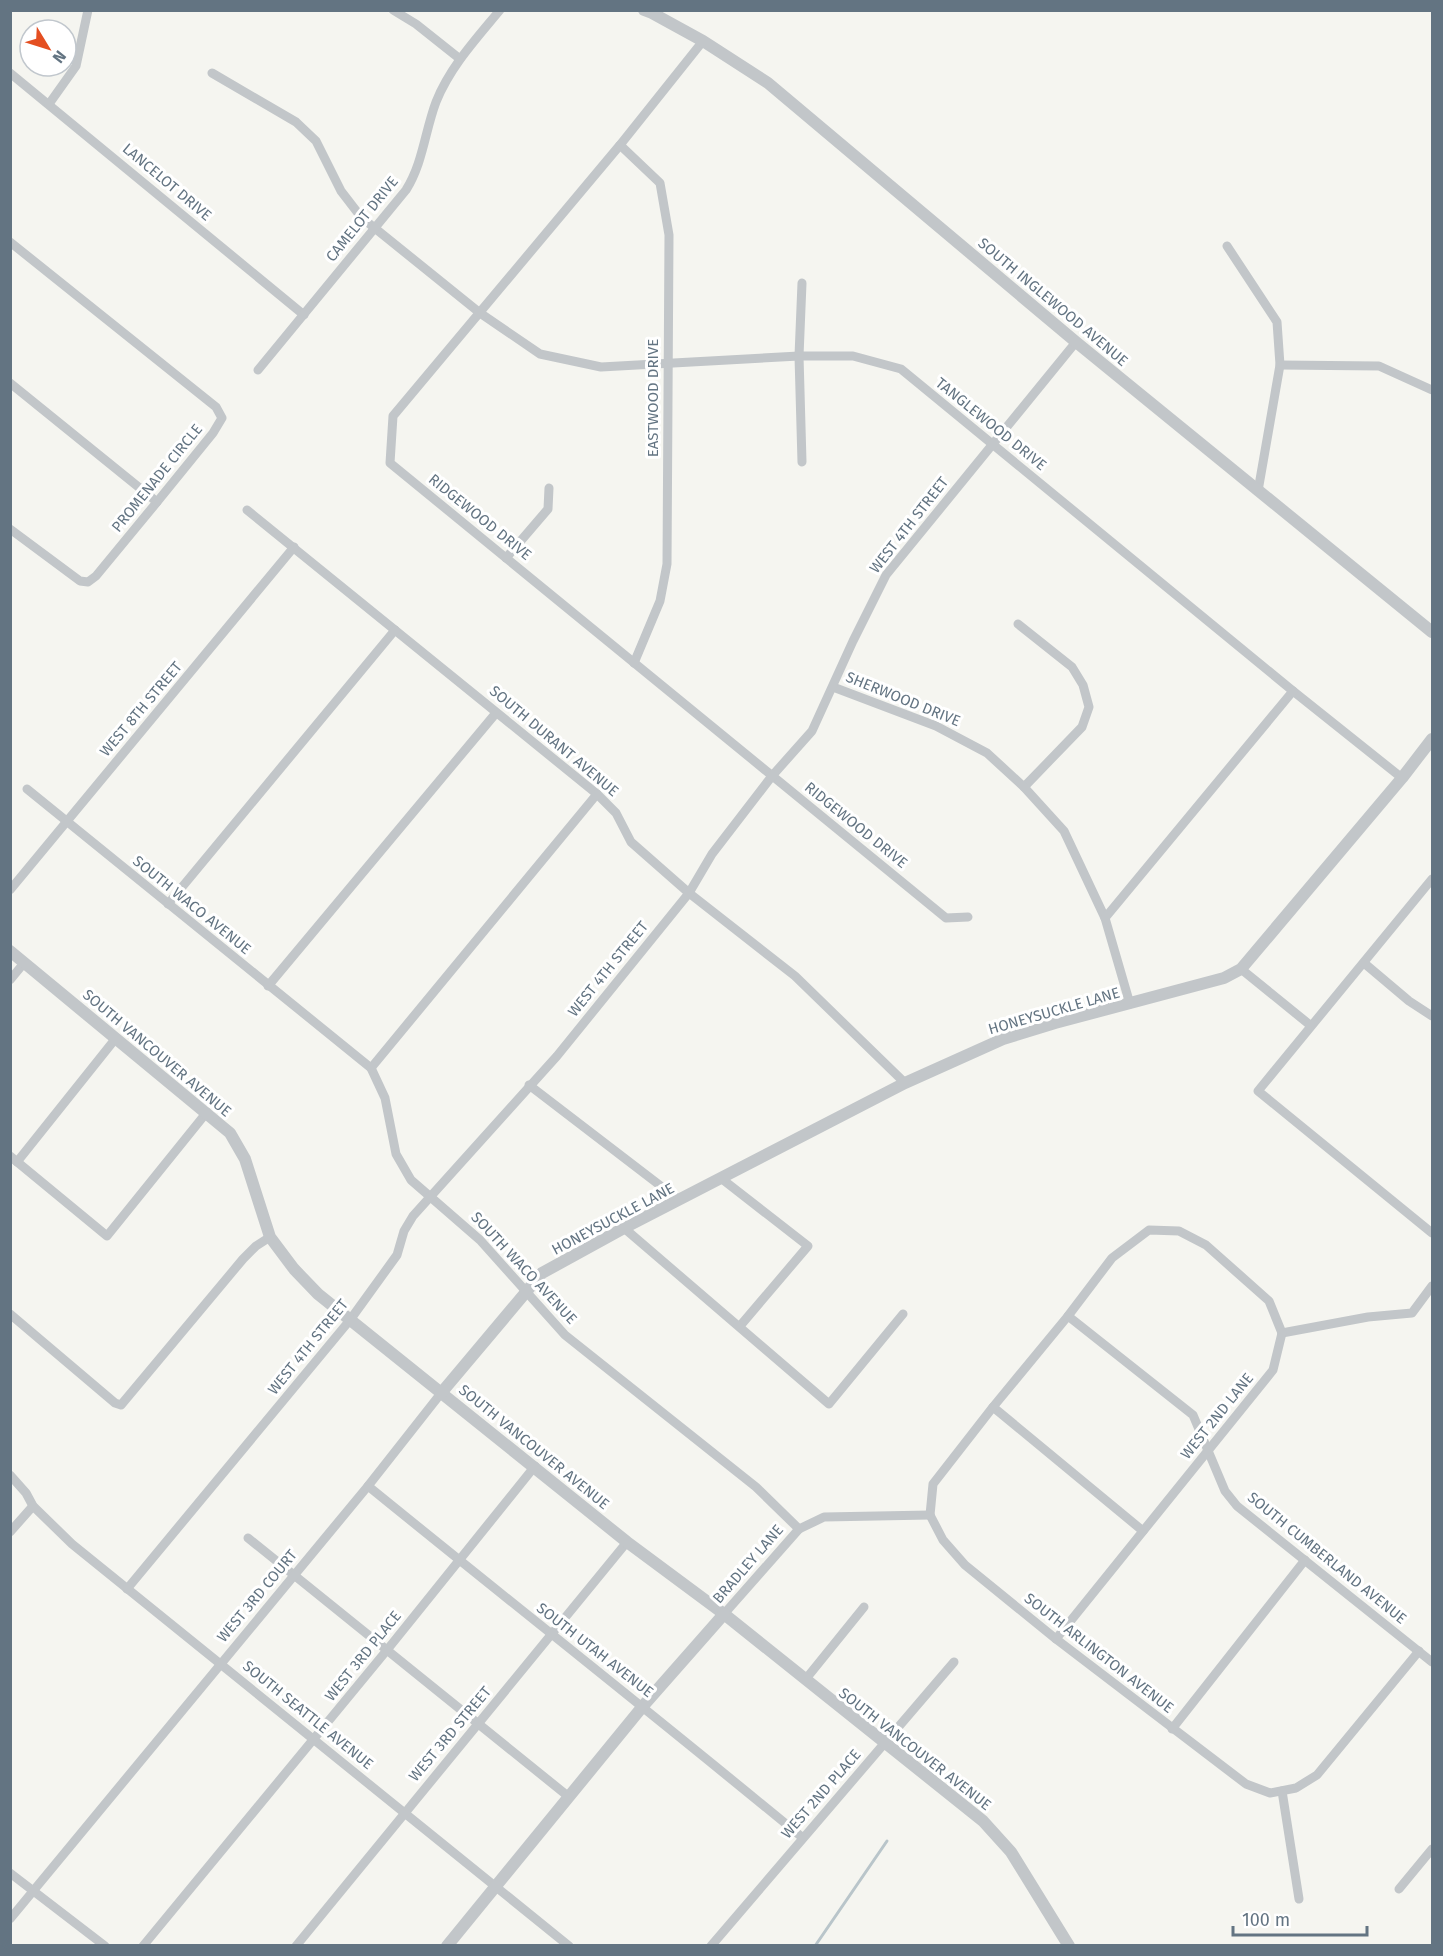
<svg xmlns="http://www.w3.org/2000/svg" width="1443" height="1956" font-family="'Fira Sans',sans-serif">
	<rect width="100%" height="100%" fill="#f5f5f0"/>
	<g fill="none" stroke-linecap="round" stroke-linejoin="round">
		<path stroke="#b9c5ca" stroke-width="3" d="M815 1946 887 1841"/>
		<g stroke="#c2c6c9" stroke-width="9">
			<path d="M393 10 416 24 460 59"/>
			<path d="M703 41 620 145 393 416 390 463 946 918 968 917"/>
			<path d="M10 73 304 315"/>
			<path d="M212 73 296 122 316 141 341 191 361 217 480 313 540 354 601 367 799 356H853L901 369 1293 691 1402 778"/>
			<path d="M49 104 76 66 88 10"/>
			<path d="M620 145 660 183 669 235 667 564 660 601 634 663"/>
			<path d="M10 242 216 407 222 418 213 433 157 502 96 576 88 582 80 581 10 529"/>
			<path d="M1227 246 1277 322 1280 365 1258 491"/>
			<path d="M1280 365 1379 366 1432 390"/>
			<path d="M258 370 406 190C423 163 425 131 436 102 450 67 476 39 500 10"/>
			<path d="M10 383 157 502"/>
			<path d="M802 462 799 356 802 283"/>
			<path d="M247 510 597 794 616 813 631 842 689 893 795 976 905 1083"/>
			<path d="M506 558 548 509 549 488"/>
			<path d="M1018 624 1072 667 1083 685 1089 707 1082 727 1024 787"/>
			<path d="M833 687 936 726 987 753 1024 787 1064 831 1105 918 1130 1004"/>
			<path d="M27 789 371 1068 385 1098 396 1154 411 1180 480 1240 565 1335 756 1487 799 1529"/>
			<path d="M1432 879 1258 1091 1432 1233"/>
			<path d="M10 890 294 547"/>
			<path d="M168 904 395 630"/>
			<path d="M1105 918 1293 691"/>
			<path d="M1364 963 1409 1001 1432 1016"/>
			<path d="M1241 969 1310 1025"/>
			<path d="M10 980 24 963"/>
			<path d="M268 986 496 713"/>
			<path d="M371 1068 597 794"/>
			<path d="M529 1085 679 1200"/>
			<path d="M10 1156 107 1236 207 1112"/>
			<path d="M17 1162 116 1038"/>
			<path d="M722 1179 808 1246 740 1326"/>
			<path d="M624 1228 829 1404 903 1314"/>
			<path d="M10 1314 115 1403 121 1405 243 1259 256 1246 270 1237"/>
			<path d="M1068 1316 1193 1415 1225 1491 1237 1506 1432 1662"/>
			<path d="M1282 1333 1368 1317 1412 1313 1432 1286"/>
			<path d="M993 1407 1143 1531"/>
			<path d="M10 1475 26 1493 33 1506 72 1544 569 1946"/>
			<path d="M368 1486C513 1604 659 1719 803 1838"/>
			<path d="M930 1515 943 1540 965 1565 1056 1639 1246 1784 1270 1793 1296 1788 1317 1775 1419 1651"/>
			<path d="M930 1515 933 1484 993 1407 1068 1316 1112 1258 1149 1230 1179 1231 1206 1245 1269 1301 1282 1333"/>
			<path d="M10 1532 33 1506"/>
			<path d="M248 1538 569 1797"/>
			<path d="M127 1589 350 1320 397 1255 404 1231 413 1216 557 1056 689 893 712 854 772 776 812 731 853 641 886 575 1076 342"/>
			<path d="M724 1614 799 1529 824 1517 930 1515"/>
			<path d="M1056 1639 1273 1370 1282 1333"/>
			<path d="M805 1680 864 1607"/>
			<path d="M1172 1729 1305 1560"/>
			<path d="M1282 1791 1299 1899"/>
			<path d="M10 1873 105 1946"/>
			<path d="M1399 1889 1432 1849"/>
			<path d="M10 1919 368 1486 442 1392"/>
			<path d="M143 1946 387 1650 535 1466"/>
			<path d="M296 1946 627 1542"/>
			<path d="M711 1946 954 1662"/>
		</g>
		<g stroke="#c2c6c9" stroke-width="12">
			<path d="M644 10 652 13 703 41 768 83 1076 342 1432 632"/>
			<path d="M10 951 230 1133 245 1159 270 1237 294 1269 318 1294 627 1542 724 1614 983 1821 1011 1852 1069 1946"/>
			<path d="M442 1392 542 1273 624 1228 905 1083 1003 1039 1055 1023 1224 978 1241 969 1402 778 1432 739"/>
			<path d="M447 1946 643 1706 724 1614"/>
		</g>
	</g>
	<g text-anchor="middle" stroke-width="6" stroke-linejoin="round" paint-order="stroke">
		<g font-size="15" fill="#637482" stroke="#fff">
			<text transform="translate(167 182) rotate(40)" y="5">LANCELOT DRIVE</text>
			<text transform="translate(362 219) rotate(-51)" y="5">CAMELOT DRIVE</text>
			<text transform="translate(1053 302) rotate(40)" y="5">SOUTH INGLEWOOD AVENUE</text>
			<text transform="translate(653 398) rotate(-90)" y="5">EASTWOOD DRIVE</text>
			<text transform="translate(991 424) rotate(39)" y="5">TANGLEWOOD DRIVE</text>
			<text transform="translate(157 478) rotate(-51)" y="5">PROMENADE CIRCLE</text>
			<text transform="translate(480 517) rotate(39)" y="5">RIDGEWOOD DRIVE</text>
			<text transform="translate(909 525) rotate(-52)" y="5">WEST 4TH STREET</text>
			<text transform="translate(903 699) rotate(22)" y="5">SHERWOOD DRIVE</text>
			<text transform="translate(141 709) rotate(-50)" y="5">WEST 8TH STREET</text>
			<text transform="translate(554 741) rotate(40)" y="5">SOUTH DURANT AVENUE</text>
			<text transform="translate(856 825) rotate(39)" y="5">RIDGEWOOD DRIVE</text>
			<text transform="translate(192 905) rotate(39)" y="5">SOUTH WACO AVENUE</text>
			<text transform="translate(608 969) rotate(-51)" y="5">WEST 4TH STREET</text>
			<text transform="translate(1054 1011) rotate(-16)" y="5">HONEYSUCKLE LANE</text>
			<text transform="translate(157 1053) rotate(40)" y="5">SOUTH VANCOUVER AVENUE</text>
			<text transform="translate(613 1219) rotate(-28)" y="5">HONEYSUCKLE LANE</text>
			<text transform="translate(524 1268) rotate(47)" y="5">SOUTH WACO AVENUE</text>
			<text transform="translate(308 1347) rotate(-51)" y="5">WEST 4TH STREET</text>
			<text transform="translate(1217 1416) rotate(-51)" y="5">WEST 2ND LANE</text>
			<text transform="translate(534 1447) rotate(39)" y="5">SOUTH VANCOUVER AVENUE</text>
			<text transform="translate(1327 1558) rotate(39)" y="5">SOUTH CUMBERLAND AVENUE</text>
			<text transform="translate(748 1564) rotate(-49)" y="5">BRADLEY LANE</text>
			<text transform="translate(257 1596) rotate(-50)" y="5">WEST 3RD COURT</text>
			<text transform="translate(595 1650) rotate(38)" y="5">SOUTH UTAH AVENUE</text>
			<text transform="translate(1099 1653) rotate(38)" y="5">SOUTH ARLINGTON AVENUE</text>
			<text transform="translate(363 1656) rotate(-51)" y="5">WEST 3RD PLACE</text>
			<text transform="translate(308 1715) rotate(39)" y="5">SOUTH SEATTLE AVENUE</text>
			<text transform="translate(450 1734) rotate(-50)" y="5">WEST 3RD STREET</text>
			<text transform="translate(915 1749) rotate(38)" y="5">SOUTH VANCOUVER AVENUE</text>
			<text transform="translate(821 1794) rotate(-49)" y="5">WEST 2ND PLACE</text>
		</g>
	</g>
	<rect width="1443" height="1956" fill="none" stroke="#637482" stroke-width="24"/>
	<g transform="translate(48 48) rotate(128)"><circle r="28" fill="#ffffff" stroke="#c1c7cd" stroke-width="1.5"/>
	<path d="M0-4.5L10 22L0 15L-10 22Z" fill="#e44f21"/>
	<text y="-9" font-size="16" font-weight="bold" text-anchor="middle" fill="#637482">N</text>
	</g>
	<path d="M1233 1926v9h134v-9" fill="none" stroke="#637482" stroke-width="3"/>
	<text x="1242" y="1926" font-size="18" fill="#637482" stroke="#ffffff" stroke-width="4.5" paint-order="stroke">100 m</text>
</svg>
